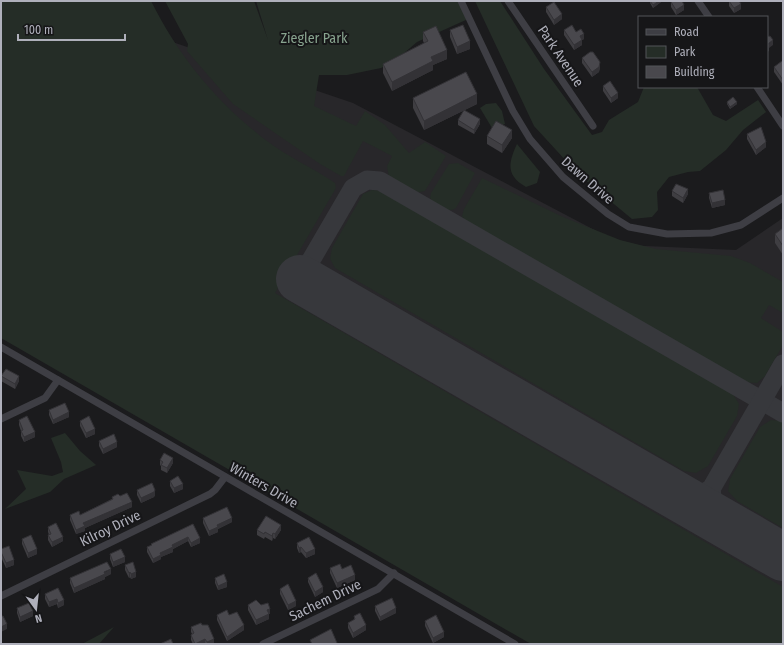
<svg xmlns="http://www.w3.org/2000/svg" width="784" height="645" font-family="'Fira Sans Condensed',sans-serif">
	<rect width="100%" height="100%" fill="#1b1b1d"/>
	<path fill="#28272a" d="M1 1H51L353 103 623 245 736 250 783 218V644L1 230Z"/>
	<g fill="#252d27">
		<path d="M1 1H151C179 57 217 103 267 141 288 157 313 168 335 183L336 188 275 293 783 587V644H531L1 338Z"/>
		<path d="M165 1H254L268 40 256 1H459L468 19 417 42 396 60 381 68 347 75H319L314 106 356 126 365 111 385 125 409 153 425 142 446 156 425 191 414 193 389 178 387 166 392 156 363 141 344 176H341L320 164 233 104 187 51 188 44Z"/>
		<path d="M475 1H500L544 69 592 135 602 132 609 120 638 102 644 87H697L713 115 726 121 758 100 766 112 743 130 726 150 700 171 688 172 669 177 657 192 658 210 652 217 632 219 579 175 534 126Z"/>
		<path d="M496 103 502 111 505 124 492 128 480 108 486 104Z"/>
		<path d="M517 144 540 172 537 183 526 187C506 176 508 163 517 144Z"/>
		<path d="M458 163 475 173 456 208C446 214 436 207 430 198L431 193 449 164Z"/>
		<path d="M482 178 563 217 620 240 656 249 731 256 750 263 783 282V313L769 305 761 318 783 332V345L765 376 757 383 744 382 466 222 462 216 464 209Z"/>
		<path d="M372 190 385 191 733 394 739 404 737 416 708 466 696 473 684 471 335 268 330 259 332 248 363 194Z"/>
		<path d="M771 420 783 421V528L737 501 728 491 730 479 760 427Z"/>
		<path d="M65 433 80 451 96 465 64 479 50 492 5 509 26 489 17 470 52 476 63 472 61 462 51 438Z"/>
		<path d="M114 627 99 644H82Z"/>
	</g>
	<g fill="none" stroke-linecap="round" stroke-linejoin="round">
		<g stroke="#37383c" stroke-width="19">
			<path d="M300 279 353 188 367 180 380 181 783 413"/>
			<path d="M711 489 713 503 723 523"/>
			<path d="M680 498 696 497 711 489 783 364"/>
		</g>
		<path stroke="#37383c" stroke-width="48" d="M300 279 783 557"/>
		<g stroke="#3e3e44" stroke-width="7">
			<path d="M461 1 513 111 530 139 563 177 608 214 629 227 667 234 711 233 741 225 783 198"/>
			<path d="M508 1 593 126"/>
			<path d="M698 1 709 17"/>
			<path d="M757 87 783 126"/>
			<path d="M1 347 515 644"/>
			<path d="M1 419 45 398 58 380"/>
			<path d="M1 596 210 494 215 490 225 477"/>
			<path d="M263 644 378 589 394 573"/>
		</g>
	</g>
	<g fill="#3f3e42">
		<path d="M650 1H661V2L653 8 650 3Z"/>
		<path d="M729 1 741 9 734 13 729 6Z"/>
		<path d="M671 2 684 10 676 15 671 7Z"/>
		<path d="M546 7 562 19 554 25 546 12Z"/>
		<path d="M450 30 470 49 457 54 450 37Z"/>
		<path d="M564 30 576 32 584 39 582 40V45L574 50 564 35Z"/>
		<path d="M423 32 447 59 433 65V70L392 91 383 73V64L424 43 423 41Z"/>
		<path d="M582 58 600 67 599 72 592 77 582 63Z"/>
		<path d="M783 62V85L774 72V67Z"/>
		<path d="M603 86 618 98 611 103 603 91Z"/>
		<path d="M413 98 477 104 424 130 413 108Z"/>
		<path d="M727 102 737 104 730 109 727 104Z"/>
		<path d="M458 120 480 124 474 134 458 125Z"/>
		<path d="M747 134 766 147 756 155 747 139Z"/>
		<path d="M487 136 512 138 502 153 487 144Z"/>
		<path d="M672 191 688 194 683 203 672 196Z"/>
		<path d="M709 193 725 205 712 208 709 198Z"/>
		<path d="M783 228V255L775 243V234Z"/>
		<path d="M1 376 19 381 15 389 1 381Z"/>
		<path d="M49 410 69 417 53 424 49 415Z"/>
		<path d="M19 420 35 437 24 442 21 436V431L19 425Z"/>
		<path d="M80 421 95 434 86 438 80 426Z"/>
		<path d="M99 441 117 447 103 454 99 446Z"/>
		<path d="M160 460 173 463 167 473 161 470V466L160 465Z"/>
		<path d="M170 481 183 489 174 493 170 486Z"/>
		<path d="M137 490 155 495 154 497 141 503 137 495Z"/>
		<path d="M112 497 132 507 85 528V531L76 534 70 520V515H80L112 499Z"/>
		<path d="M203 518 232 522 218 529V532L209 536 203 523Z"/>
		<path d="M193 524 200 543 191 547 188 541 173 549V552L161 557V559L153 563 147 552V547L151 546V544Z"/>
		<path d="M48 527 63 541 52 547 48 540V535H49L48 532Z"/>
		<path d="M257 530H281L275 539 273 538 272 541 265 537 264 539 257 535Z"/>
		<path d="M22 539 37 554 28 558 22 544Z"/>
		<path d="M297 543 315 554 306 558 301 552 299 553 297 548Z"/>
		<path d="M1 549 14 565 6 568 1 557Z"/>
		<path d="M110 554 125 562 113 567 110 559Z"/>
		<path d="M125 565 136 577 131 579 130 577 129 578 125 570Z"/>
		<path d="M330 568 355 580 337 588 330 573Z"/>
		<path d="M111 574 105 577V579L74 593 70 583V578Z"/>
		<path d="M215 578 227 587 218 590 215 583Z"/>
		<path d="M308 578 323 592 315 597 308 582Z"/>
		<path d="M58 588 64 605 58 608 57 604 49 607 45 599V594Z"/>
		<path d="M280 589 296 606 288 610 280 594Z"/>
		<path d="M248 605H261L270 614H269V619L256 625 248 610Z"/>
		<path d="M375 606 396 613 380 621 375 611Z"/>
		<path d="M17 608 33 616 20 622 17 613Z"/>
		<path d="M217 615H229L244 630 227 641 217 620Z"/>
		<path d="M354 616 366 630 353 638 348 628V623L354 620Z"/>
		<path d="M425 621 444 637 433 643 425 626Z"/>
		<path d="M202 625 214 643 193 644 191 640V635L192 634 191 632V627Z"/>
	</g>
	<g fill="#333236">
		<path d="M659 1H661V2L653 8V5Z"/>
		<path d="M741 4V9L734 13V8Z"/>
		<path d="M684 5V10L676 15V10Z"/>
		<path d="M562 14V19L554 25V20Z"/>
		<path d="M584 34V39L580 41V36Z"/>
		<path d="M582 40V45L574 50V45Z"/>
		<path d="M773 40V45L769 48V51L767 52V47L768 44Z"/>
		<path d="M470 41V49L457 54V47Z"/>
		<path d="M447 50V59L433 65V70L392 91V82L431 57Z"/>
		<path d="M600 62V67L599 72 592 77V72Z"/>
		<path d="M618 93V98L611 103V98Z"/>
		<path d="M477 94V104L424 130V121Z"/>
		<path d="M737 102V104L730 109V107Z"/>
		<path d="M480 119V124L474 134V130Z"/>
		<path d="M512 130V138L502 153V145Z"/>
		<path d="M766 142V147L756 155V150Z"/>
		<path d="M688 189V194L683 203V198Z"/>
		<path d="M725 200V205L712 208V203Z"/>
		<path d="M19 376V381L15 389V384Z"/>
		<path d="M69 412V417L53 424V420Z"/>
		<path d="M95 429V434L86 438V433Z"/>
		<path d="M35 432V437L24 442V437Z"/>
		<path d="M117 442V447L103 454V449Z"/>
		<path d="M173 458V463L167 473V468Z"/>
		<path d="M183 484V489L174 493V488Z"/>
		<path d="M155 490V495L154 497 141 503V498Z"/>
		<path d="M132 502V507L85 528V531L76 534V530L83 523Z"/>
		<path d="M232 518V522L218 529V532L209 536V531L217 525Z"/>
		<path d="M281 525V530L275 539V534Z"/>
		<path d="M273 533V538L272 541V536Z"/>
		<path d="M63 537V541L52 547V542Z"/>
		<path d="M188 537V541L173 549V552L161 557V559L153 563V559L160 553 172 545Z"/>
		<path d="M200 538V543L191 547V543Z"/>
		<path d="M301 547V552L299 553V548Z"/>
		<path d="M37 549V554L28 558V553Z"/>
		<path d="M315 549V554L306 558V553Z"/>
		<path d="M125 557V562L113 567V562Z"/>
		<path d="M14 560V565L6 568V563Z"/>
		<path d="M111 569V574L105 577V579L74 593V588Z"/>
		<path d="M130 572V577L129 578V573Z"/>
		<path d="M136 572V577L131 579V574Z"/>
		<path d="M355 575V580L337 588V583Z"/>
		<path d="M227 582V587L218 590V586Z"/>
		<path d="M323 587V592L315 597V592Z"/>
		<path d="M57 599V604L49 607V602Z"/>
		<path d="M64 600V605L58 608V603Z"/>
		<path d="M296 601V606L288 610V605Z"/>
		<path d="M396 608V613L380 621V617Z"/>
		<path d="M270 609V614H269V619L256 625V620L267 610Z"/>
		<path d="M33 611V616L20 622V617Z"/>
		<path d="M7 624V629L1 632V627Z"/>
		<path d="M244 625V630L227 641V637Z"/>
		<path d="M366 625V630L353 638V633Z"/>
		<path d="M444 632V637L433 643V638Z"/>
		<path d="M205 639V644H195Z"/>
		<path d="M214 639V643L207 644V642Z"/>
	</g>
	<g fill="#49484d" stroke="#333236">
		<path d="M650 1H659L653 5Z"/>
		<path d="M672 1H682L684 5 676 10 671 2Z"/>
		<path d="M729 1H739L741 4 734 8Z"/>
		<path d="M554 2 562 14 554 20 546 7Z"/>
		<path d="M463 25 470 41 457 47 450 30Z"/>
		<path d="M572 25 576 32 581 29 584 34 580 36 582 40 574 45 564 30Z"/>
		<path d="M436 26 447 50 431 57 433 61 392 82 383 64 428 41 423 32Z"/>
		<path d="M770 36 773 40 768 44 769 46 767 47V37Z"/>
		<path d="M590 52H593L600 62 599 67 592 72 582 58Z"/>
		<path d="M782 61 783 62V80L774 67Z"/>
		<path d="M466 72 477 94 424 121 413 98Z"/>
		<path d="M610 81 618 93 611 98 603 86Z"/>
		<path d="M733 97 737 102 730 107 727 102Z"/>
		<path d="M464 110 480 119 474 130 458 120Z"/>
		<path d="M496 121 512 130 502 145 487 136Z"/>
		<path d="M761 127 766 142 756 150 747 134Z"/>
		<path d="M676 184 688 189 683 198 672 191Z"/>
		<path d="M723 190 725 200 712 203 709 193Z"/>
		<path d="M783 228V246L775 234Z"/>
		<path d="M6 369 19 376 15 384 1 376Z"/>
		<path d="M65 403 69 412 53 420 49 410Z"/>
		<path d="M27 416 35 432 24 437 21 431 23 430 19 420Z"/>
		<path d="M89 416 95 429 86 433 80 421Z"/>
		<path d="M114 434 117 442 103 449 99 441Z"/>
		<path d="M164 453 173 458 167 468 161 465 163 462 160 460Z"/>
		<path d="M178 476 183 484 174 488 170 481Z"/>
		<path d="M152 483 155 490 154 492 141 498 137 490Z"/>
		<path d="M127 493 132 502 83 523 85 526 76 530 70 515 79 511 80 515 113 499 112 497 118 494 120 496Z"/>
		<path d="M227 507 232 518 217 525 218 527 209 531 203 518Z"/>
		<path d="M266 516 281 525 275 534 273 533 272 536 265 532 264 534 257 530Z"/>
		<path d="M56 523 63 537 52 542 48 535 51 534 48 527Z"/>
		<path d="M193 524 200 538 191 543 188 537 172 545 173 547 160 553 161 555 153 559 147 547 152 545 151 544Z"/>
		<path d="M31 535 37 549 28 553 22 539Z"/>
		<path d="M309 537 315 549 306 553 301 547 299 548 297 543Z"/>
		<path d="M9 546 14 560 6 563 1 552V549Z"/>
		<path d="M121 549 125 557 113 562 110 554Z"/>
		<path d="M107 562 111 569 104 572 105 574 74 588 70 578Z"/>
		<path d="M133 562 136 572 131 574 130 572 129 573 125 565Z"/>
		<path d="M340 564 342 569 351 565 355 575 337 583 330 568Z"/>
		<path d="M316 573 323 587 315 592 308 578Z"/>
		<path d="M224 574 227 582 218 586 215 578Z"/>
		<path d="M288 584 296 601 288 605 280 589Z"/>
		<path d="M58 588 64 600 58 603 57 599 49 602 45 594Z"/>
		<path d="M392 598 396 608 380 617 375 606Z"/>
		<path d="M256 600 261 605 268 603 270 609 267 610 269 614 256 620 248 605Z"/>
		<path d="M29 603 33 611 20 617 17 608Z"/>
		<path d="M227 610 229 615 237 612 244 625 227 637 217 615Z"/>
		<path d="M360 613 366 625 353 633 348 623 355 619 354 616Z"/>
		<path d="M436 615 444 632 433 638 425 621Z"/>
		<path d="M1 616H3L7 624 1 627Z"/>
		<path d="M201 623 202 625H208L214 639 207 642 205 639 195 644 191 635 194 633 191 627Z"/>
		<path d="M331 629 337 643 335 644H312L310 640Z"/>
		<path d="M171 639 173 644H160Z"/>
	</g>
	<g text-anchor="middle" stroke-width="4" stroke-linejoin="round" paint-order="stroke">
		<g font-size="14" fill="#88a48f" stroke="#161618">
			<text x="314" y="43">Ziegler Park</text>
		</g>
		<g font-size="14" fill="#afb0bb" stroke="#161618">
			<text transform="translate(561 56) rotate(56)" y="5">Park Avenue</text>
			<text transform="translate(588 180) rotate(41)" y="5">Dawn Drive</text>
			<text transform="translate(264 485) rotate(30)" y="5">Winters Drive</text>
			<text transform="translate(110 528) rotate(-26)" y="5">Kilroy Drive</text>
			<text transform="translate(325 600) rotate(-26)" y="5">Sachem Drive</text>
		</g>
	</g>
	<rect width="784" height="645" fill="none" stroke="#afb0bb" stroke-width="4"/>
	<rect x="638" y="16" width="130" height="72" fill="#161618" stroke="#535459"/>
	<rect x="646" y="29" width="20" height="6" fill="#3e3e44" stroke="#535459"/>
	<text x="674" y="36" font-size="12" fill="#afb0bb">Road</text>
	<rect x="646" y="46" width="20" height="12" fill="#252d27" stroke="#535459"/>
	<text x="674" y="56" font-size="12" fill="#afb0bb">Park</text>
	<rect x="646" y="66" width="20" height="12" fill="#49484d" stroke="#535459"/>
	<text x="674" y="76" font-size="12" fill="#afb0bb">Building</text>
	<g transform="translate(36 609) rotate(165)" stroke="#161618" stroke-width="3" paint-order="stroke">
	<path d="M0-3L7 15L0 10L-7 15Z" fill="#afb0bb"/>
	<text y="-6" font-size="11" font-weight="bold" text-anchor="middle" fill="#afb0bb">N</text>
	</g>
	<path d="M18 34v6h107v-6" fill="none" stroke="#afb0bb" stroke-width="2"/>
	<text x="24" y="34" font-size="12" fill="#afb0bb" stroke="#161618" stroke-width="3" paint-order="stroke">100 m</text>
</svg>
